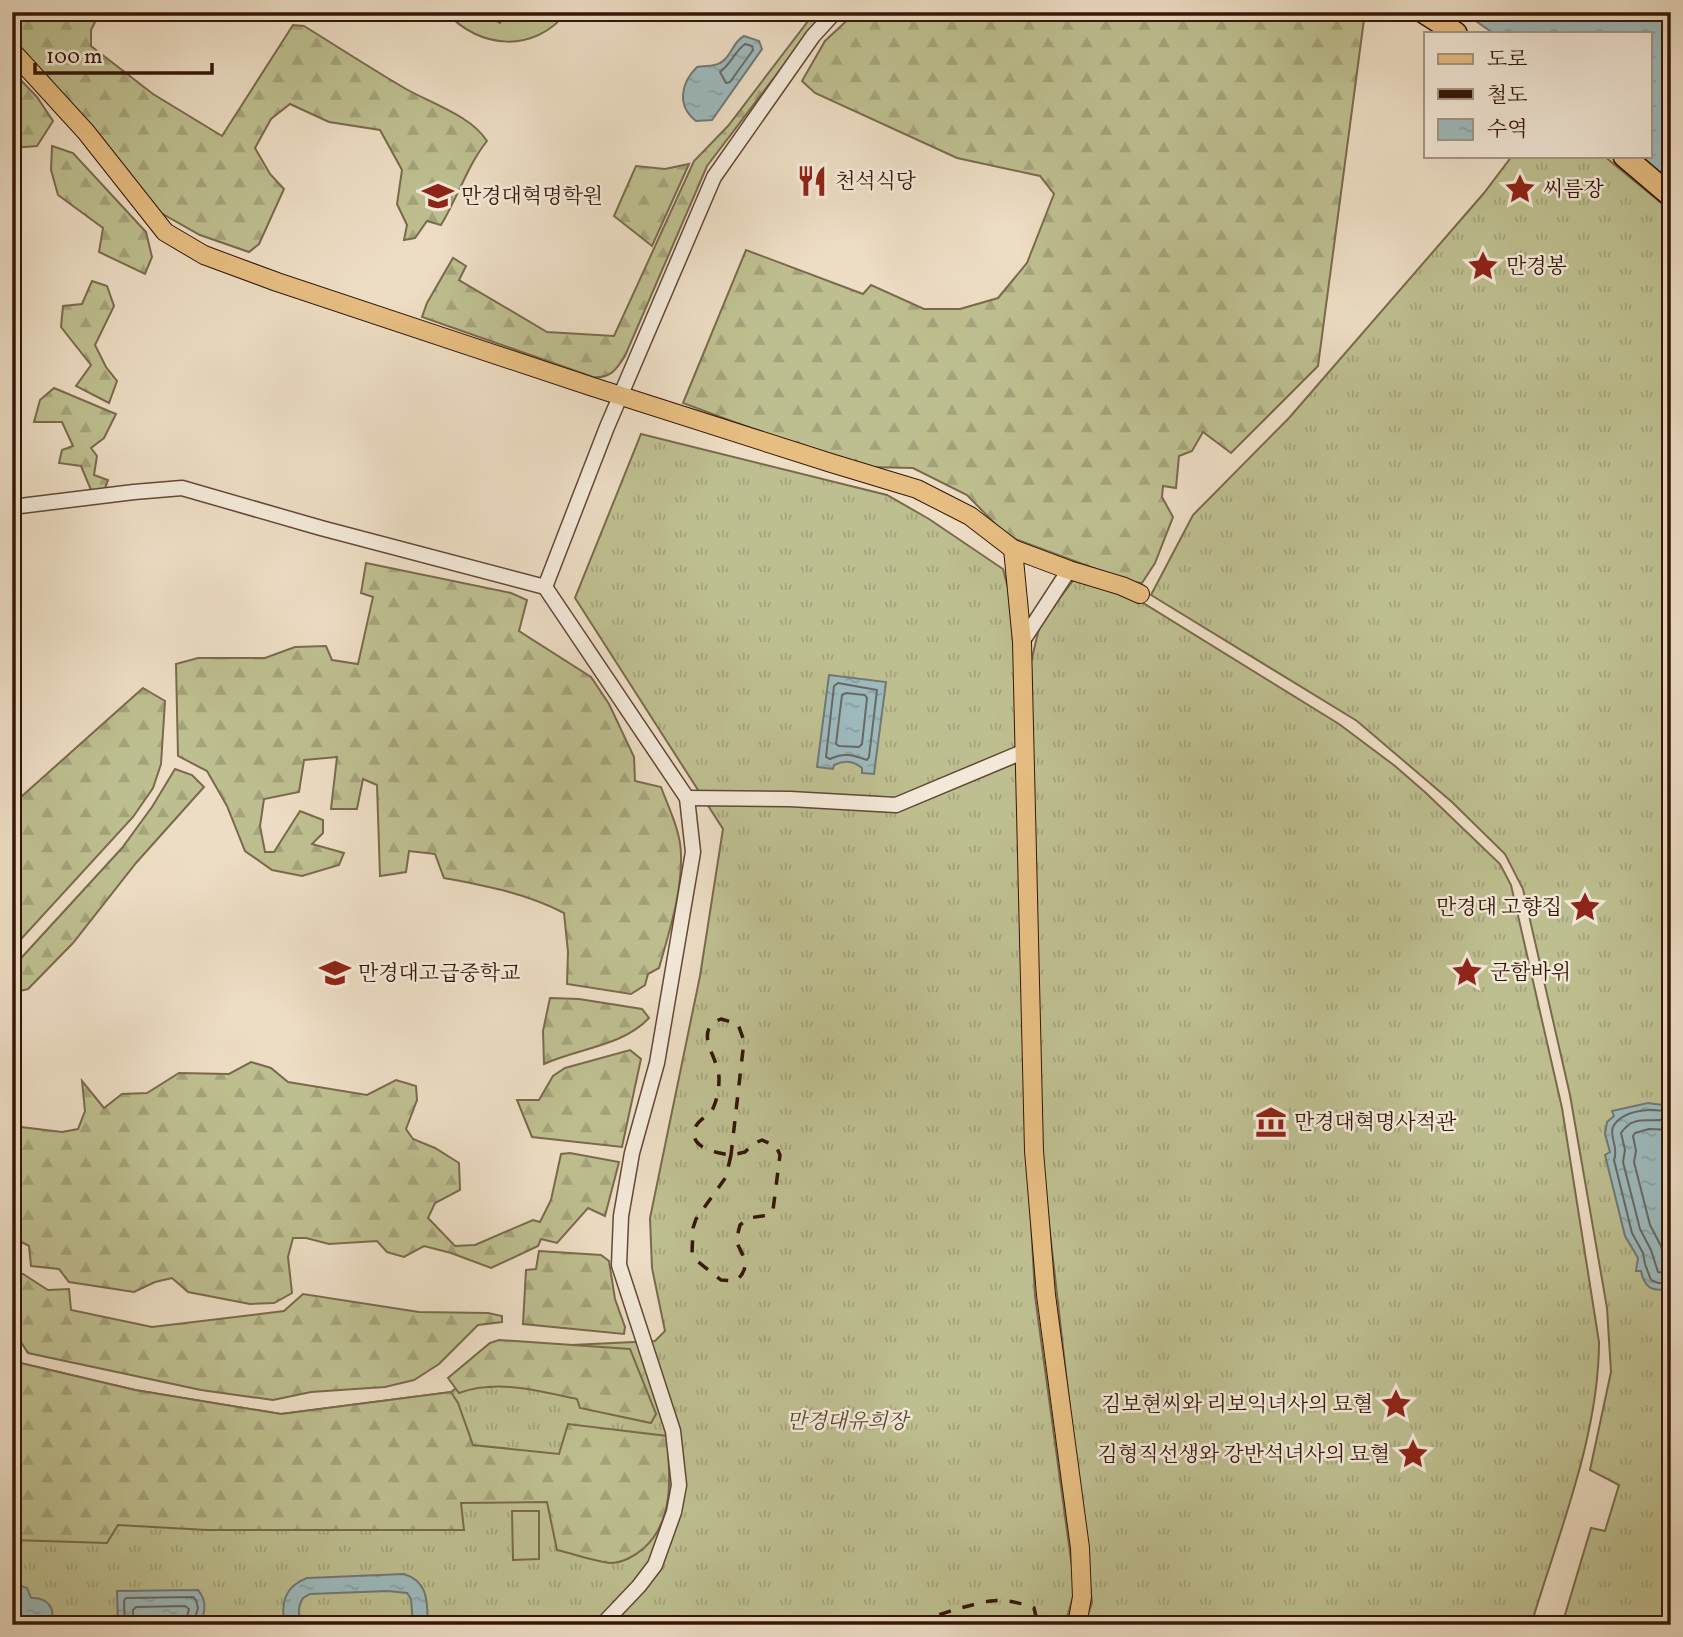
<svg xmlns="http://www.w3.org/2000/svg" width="1683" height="1637" font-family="Vollkorn,'Noto Serif KR',serif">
	<defs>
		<pattern id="grass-tufts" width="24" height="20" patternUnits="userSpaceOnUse" patternTransform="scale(1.75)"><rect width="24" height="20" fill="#bebf90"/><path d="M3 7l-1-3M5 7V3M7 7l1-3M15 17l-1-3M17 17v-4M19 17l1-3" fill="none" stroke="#a4a37b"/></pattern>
		<pattern id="forest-firs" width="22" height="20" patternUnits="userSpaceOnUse" patternTransform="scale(1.75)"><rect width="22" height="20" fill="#bebf90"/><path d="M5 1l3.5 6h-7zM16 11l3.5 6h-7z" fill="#a4a37b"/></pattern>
		<pattern id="water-ripples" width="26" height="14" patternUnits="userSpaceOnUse" patternTransform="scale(1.75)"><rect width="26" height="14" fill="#9dbabd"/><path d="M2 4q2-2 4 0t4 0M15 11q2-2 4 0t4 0" fill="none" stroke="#889fa1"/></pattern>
	</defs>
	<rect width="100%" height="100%" fill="#edddc4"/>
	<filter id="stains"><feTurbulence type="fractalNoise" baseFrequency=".00286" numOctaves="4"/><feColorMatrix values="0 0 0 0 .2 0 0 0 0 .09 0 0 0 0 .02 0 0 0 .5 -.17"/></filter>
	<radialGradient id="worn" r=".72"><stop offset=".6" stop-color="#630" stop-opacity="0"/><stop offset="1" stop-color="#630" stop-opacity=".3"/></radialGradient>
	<g fill="url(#grass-tufts)" stroke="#7a6a4c" stroke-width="2">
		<path d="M1512 156H1604L1671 211V1625H1562L1591 1528 1605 1531 1619 1485 1590 1470 1611 1372 1607 1308 1570 1095 1523 889 1505 854 1452 802 1357 721 1151 595 1193 515 1289 418 1484 193Z"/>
		<path d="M641 434 887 495 929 519 1003 569 1014 611 1027 1146 1035 1296 1075 1589 1065 1625H12V1361L135 1390 281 1414 451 1392 508 1348 655 1341 665 1331 652 1268 650 1218 700 976 723 829 575 598Z"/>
		<path d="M1075 578 1135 598 1339 724 1395 766 1426 793 1500 864 1511 885 1562 1108 1599 1342C1599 1436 1558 1535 1531 1625H1508L1493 1620 1491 1625H1084L1092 1603 1044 1180 1039 1104 1031 662 1040 624Z"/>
	</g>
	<g fill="url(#forest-firs)" stroke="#7a6a4c" stroke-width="2">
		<path d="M12 12H100L91 30V46L153 94 222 136 293 25 304 26C338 47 372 69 406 89 433 104 471 116 487 141 467 166 458 197 441 225L427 221 415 238 404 240 407 225 397 204 402 170 380 130 329 122 290 104 271 119 255 148 270 174 284 189 259 244 249 252 200 235 161 213 12 41Z"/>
		<path d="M815 12H824L707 166 625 356C617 369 610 379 593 377L422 317 427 303 453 258 466 266 459 280 547 332 614 336 694 161 728 126Z"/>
		<path d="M856 12H1365L1318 366 1231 453 1203 432 1192 451 1179 456 1176 488 1163 486 1162 497 1173 517 1155 563 1142 583 1131 582 1007 536 967 495 913 468 869 467 788 442 683 403 746 250 863 294 871 285 924 309H960L998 298 1027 263 1054 194 1040 176 957 158 815 93 802 81 825 41Z"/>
		<path d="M12 71 37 97 53 121 37 146 12 148Z"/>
		<path d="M52 146 73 153 146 232 152 257 145 274 99 252 103 228 58 195 51 170Z"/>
		<path d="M689 164 652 246 614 216 636 166 665 169Z"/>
		<path d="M92 281 107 286 114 306 95 345 106 367 117 381 109 403 76 386 91 365 61 327 63 306 82 304Z"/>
		<path d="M54 388 116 414 104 438 91 448 97 456 94 475 108 480 104 491 91 490 81 466 59 463 62 450 73 446 62 422H34L40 400Z"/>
		<path d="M366 563 511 593 527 600 519 631 591 677 609 704 634 757 635 781 661 787C669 809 681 832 681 855 682 894 669 932 659 968L648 974 645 985 631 994 567 984 568 952 564 913C526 893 486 886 444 878L435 854 409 851 406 872 380 876 377 785 363 779 357 809H331L337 757 304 760 299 792 264 799 260 826 265 852H274L300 811 323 820V833L312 844 344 853 339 865 302 876 272 870 245 851 227 806 207 771 178 756 176 664 198 658H265L295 647 326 646 332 660 358 664 373 597 361 593Z"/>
		<path d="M143 688 165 701 161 764 153 788 133 817 12 949V805Z"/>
		<path d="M175 769 192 775 204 787 136 863 73 943 28 989 12 993V968L122 848 152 807Z"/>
		<path d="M550 998 579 999 642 1009 649 1018C623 1046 579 1048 544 1064L543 1031Z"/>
		<path d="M630 1050 641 1059 622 1147 532 1137 517 1100H539L553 1076 565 1068Z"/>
		<path d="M251 1062 271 1068 288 1082 367 1095 396 1080 416 1086 417 1100 406 1129 413 1139 435 1148 459 1163 460 1190 435 1203 428 1218 455 1246 475 1245 533 1220 540 1222 551 1200 561 1154 570 1153 619 1162 605 1216 588 1208 557 1243 541 1239 538 1246 491 1268 451 1253 424 1246 404 1257 387 1252 377 1241 329 1244 306 1238H293L288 1257 292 1293 274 1303 250 1304 188 1292 172 1278 155 1282 134 1292 69 1282 59 1269 31 1266 29 1246 12 1237V1126L62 1132 78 1129 85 1111 82 1081 104 1108 122 1094 147 1093 179 1073 229 1074Z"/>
		<path d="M539 1251 601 1255 609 1261 615 1299 625 1327 624 1334 523 1324 526 1270 536 1269Z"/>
		<path d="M12 1274H23L48 1290 69 1289 71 1310 152 1327 284 1311 303 1294 419 1312 488 1313 502 1316V1322L478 1325 439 1364 414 1380 385 1387 311 1392 273 1400 201 1390 28 1353 12 1328Z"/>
		<path d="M499 1340 630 1349 656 1414 651 1423 580 1408 577 1399C538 1391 498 1379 459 1393L448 1378 490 1343Z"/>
		<path d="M12 1361 135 1390 281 1414 451 1392 458 1403 473 1445 559 1454 568 1424 667 1436C670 1474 675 1520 644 1548 635 1556 622 1563 610 1563 593 1561 574 1554 557 1550L547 1502 461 1503 464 1530H207L118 1525 107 1543 12 1540Z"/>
	</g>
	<g fill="#bebf90" stroke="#7a6a4c" stroke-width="2">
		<path d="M446 12H481L500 23 507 12H567C534 54 479 49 446 12Z"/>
		<path d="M512 1511H539V1559L513 1560Z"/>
	</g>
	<g fill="url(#water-ripples)" stroke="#737874" stroke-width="2">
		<path d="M1463 12H1671V184L1640 156H1650V33H1493Z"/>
		<path d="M744 36 759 41 762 49 712 120 696 121C677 106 680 84 697 67 704 65 713 67 720 63 732 57 732 42 744 36Z"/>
		<path d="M829 675 886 682 874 774 862 773V768C853 760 844 760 834 765L833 769 817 767Z"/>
		<path d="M1671 1100V1293L1669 1294 1667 1289C1651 1292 1644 1286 1641 1271H1636L1638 1258 1625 1236 1605 1155 1610 1152 1605 1134 1607 1122 1614 1116 1612 1111 1648 1103 1663 1105Z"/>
		<path d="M404 1574C429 1582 427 1602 428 1625H413L411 1599 407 1593 388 1591 310 1594 303 1598C297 1608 297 1617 306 1625H285C280 1604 285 1586 307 1578Z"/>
		<path d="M18 1585 27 1588 31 1598C48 1597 57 1609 50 1625H12V1587Z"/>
		<path d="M198 1590C207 1601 206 1612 199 1625H118L117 1591Z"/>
	</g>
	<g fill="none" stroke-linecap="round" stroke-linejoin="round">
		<g stroke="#696862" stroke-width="2">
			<path d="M745 44 752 46 753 50 730 82 726 83 720 72C731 64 735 51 745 44Z"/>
			<path d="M838 683 877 690 869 757 867 760C853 755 844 752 830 759L826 757 834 686Z"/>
			<path d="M846 693 865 695 867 698 862 744 859 747 839 746 836 744 842 695Z"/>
			<path d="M1671 1108C1662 1113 1657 1109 1648 1110 1636 1111 1619 1115 1613 1127 1609 1136 1619 1148 1614 1160L1632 1233 1643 1253 1645 1264 1651 1280 1658 1283H1671"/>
			<path d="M1671 1118C1652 1125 1635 1112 1621 1133L1625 1150 1623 1162 1640 1229 1651 1250 1658 1272 1671 1274"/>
			<path d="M1671 1130 1649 1129 1635 1133 1633 1136 1636 1151 1634 1162 1650 1225 1661 1246 1665 1261 1671 1263"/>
			<path d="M125 1625 124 1601 126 1598 193 1597 196 1600 198 1608 193 1625"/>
			<path d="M133 1625V1610L136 1607 185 1606 189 1609 185 1625"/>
		</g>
		<defs>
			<g id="minor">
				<path d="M12 507 134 492 182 488 321 528 545 587 687 798 693 852 657 1063 632 1153 621 1216 619 1265 673 1431 679 1485 674 1512 655 1565 639 1586 602 1625"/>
				<path d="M545 587 607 427 714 177 813 36 835 12"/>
				<path d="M1022 642 1069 570"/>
				<path d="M687 798 790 799 896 805 1025 751"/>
			</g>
			<g id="major">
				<path d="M12 51 86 132 165 232 204 255 277 282 590 386 831 463 917 489 970 516 1013 549 1069 570 1122 586 1140 594"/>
				<path d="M1013 549 1022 642 1034 1151 1046 1295 1080 1548 1082 1597 1077 1625"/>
			</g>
			<g id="highway">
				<path d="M1423 12 1456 33"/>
				<path d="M1624 156 1671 196"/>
			</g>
		</defs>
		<use href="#minor" stroke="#634836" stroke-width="17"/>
		<use href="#major" stroke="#351607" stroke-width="20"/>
		<use href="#highway" stroke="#351607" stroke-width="24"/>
		<use href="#minor" stroke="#f3e9d9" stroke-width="14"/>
		<use href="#major" stroke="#e6be82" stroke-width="18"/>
		<use href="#highway" stroke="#e6be82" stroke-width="21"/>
		<g stroke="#351607" stroke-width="3.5" stroke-dasharray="12 12" stroke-linecap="butt">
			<path d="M731 1155 726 1177 696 1219 693 1228 692 1253 696 1260 721 1280 734 1281 739 1278C751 1265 742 1254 736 1241L740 1225 749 1218 769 1215 773 1210 780 1155 776 1146 762 1140 753 1144 745 1152 732 1155H731C717 1153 686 1148 696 1126 700 1118 711 1115 714 1106 717 1099 719 1088 719 1080 720 1058 691 1031 721 1019L738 1024 744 1041 731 1155"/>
			<path d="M918 1625C927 1616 976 1603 991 1601 1005 1599 1021 1603 1034 1608L1038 1625"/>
		</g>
	</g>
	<defs>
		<symbol id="restaurant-bare" viewBox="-9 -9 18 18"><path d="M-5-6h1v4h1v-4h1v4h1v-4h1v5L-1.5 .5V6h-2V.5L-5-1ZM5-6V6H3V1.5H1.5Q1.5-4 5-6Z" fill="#8f2418" stroke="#f3e9d9" stroke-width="2.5" paint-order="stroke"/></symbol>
		<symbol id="sight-bare" viewBox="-9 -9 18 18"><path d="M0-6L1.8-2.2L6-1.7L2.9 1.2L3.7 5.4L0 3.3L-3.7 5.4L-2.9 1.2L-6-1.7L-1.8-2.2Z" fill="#8f2418" stroke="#f3e9d9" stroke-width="2.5" paint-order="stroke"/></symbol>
		<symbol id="university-bare" viewBox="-9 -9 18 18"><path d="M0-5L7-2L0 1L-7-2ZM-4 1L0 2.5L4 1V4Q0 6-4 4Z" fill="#8f2418" stroke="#f3e9d9" stroke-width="2.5" paint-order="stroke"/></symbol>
		<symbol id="school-bare" viewBox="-9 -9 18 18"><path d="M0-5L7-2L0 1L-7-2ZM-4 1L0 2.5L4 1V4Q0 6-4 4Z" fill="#8f2418" stroke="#f3e9d9" stroke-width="2.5" paint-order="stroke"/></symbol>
		<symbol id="museum-bare" viewBox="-9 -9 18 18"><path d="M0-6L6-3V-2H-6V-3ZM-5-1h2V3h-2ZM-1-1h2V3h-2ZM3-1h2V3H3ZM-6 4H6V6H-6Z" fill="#8f2418" stroke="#f3e9d9" stroke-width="2.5" paint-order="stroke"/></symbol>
	</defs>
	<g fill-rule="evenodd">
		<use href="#restaurant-bare" x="790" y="159" width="44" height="44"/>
		<use href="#sight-bare" x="1498" y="167" width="44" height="44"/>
		<use href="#university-bare" x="416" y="174" width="44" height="44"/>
		<use href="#sight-bare" x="1461" y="244" width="44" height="44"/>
		<use href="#sight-bare" x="1563" y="885" width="44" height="44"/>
		<use href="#sight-bare" x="1445" y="950" width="44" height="44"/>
		<use href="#school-bare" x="313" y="951" width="44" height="44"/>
		<use href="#museum-bare" x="1249" y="1100" width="44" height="44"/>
		<use href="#sight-bare" x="1374" y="1382" width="44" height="44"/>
		<use href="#sight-bare" x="1391" y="1432" width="44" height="44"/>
	</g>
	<g text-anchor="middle" stroke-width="5" stroke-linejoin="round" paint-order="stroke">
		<g font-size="21" fill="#351607" stroke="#f3e9d9" text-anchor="start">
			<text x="835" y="188">천석식당</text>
			<text x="1543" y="196">씨름장</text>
			<text x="461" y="203">만경대혁명학원</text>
			<text x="1506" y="273">만경봉</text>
			<text x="1562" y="914" text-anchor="end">만경대 고향집</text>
			<text x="1490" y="979">군함바위</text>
			<text x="358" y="980">만경대고급중학교</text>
			<text x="1294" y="1129">만경대혁명사적관</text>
			<text x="1373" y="1411" text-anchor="end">김보현씨와 리보익녀사의 묘혈</text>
			<text x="1390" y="1461" text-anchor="end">김형직선생와 강반석녀사의 묘혈</text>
		</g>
		<g font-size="21" font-style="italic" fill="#5e4930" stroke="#f3e9d9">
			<text x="847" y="1428">만경대유희장</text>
		</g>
	</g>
	<rect width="1683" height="1637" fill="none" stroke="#edddc4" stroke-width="42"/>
	<rect x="14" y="14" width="1655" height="1609" fill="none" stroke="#351607" stroke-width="3.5"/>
	<rect x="21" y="21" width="1641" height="1595" fill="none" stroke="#351607" stroke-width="2"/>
	<rect x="1424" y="32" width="228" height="126" fill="#f3e9d9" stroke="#a79585" stroke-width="2"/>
	<rect x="1438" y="54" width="35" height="10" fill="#e6be82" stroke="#a79585" stroke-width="2"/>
	<text x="1487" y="66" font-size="21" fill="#351607">도로</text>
	<rect x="1438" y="89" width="35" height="10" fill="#351607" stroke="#a79585" stroke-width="2"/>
	<text x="1487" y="102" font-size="21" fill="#351607">철도</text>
	<rect x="1438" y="119" width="35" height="21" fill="url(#water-ripples)" stroke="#a79585" stroke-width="2"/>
	<text x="1487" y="136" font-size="21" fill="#351607">수역</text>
	<path d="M35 63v10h177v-10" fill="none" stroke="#351607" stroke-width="3.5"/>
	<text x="46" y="63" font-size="21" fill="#351607" stroke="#f3e9d9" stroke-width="5" paint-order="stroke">100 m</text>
	<rect width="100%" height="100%" filter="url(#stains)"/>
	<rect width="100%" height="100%" fill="url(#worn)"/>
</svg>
